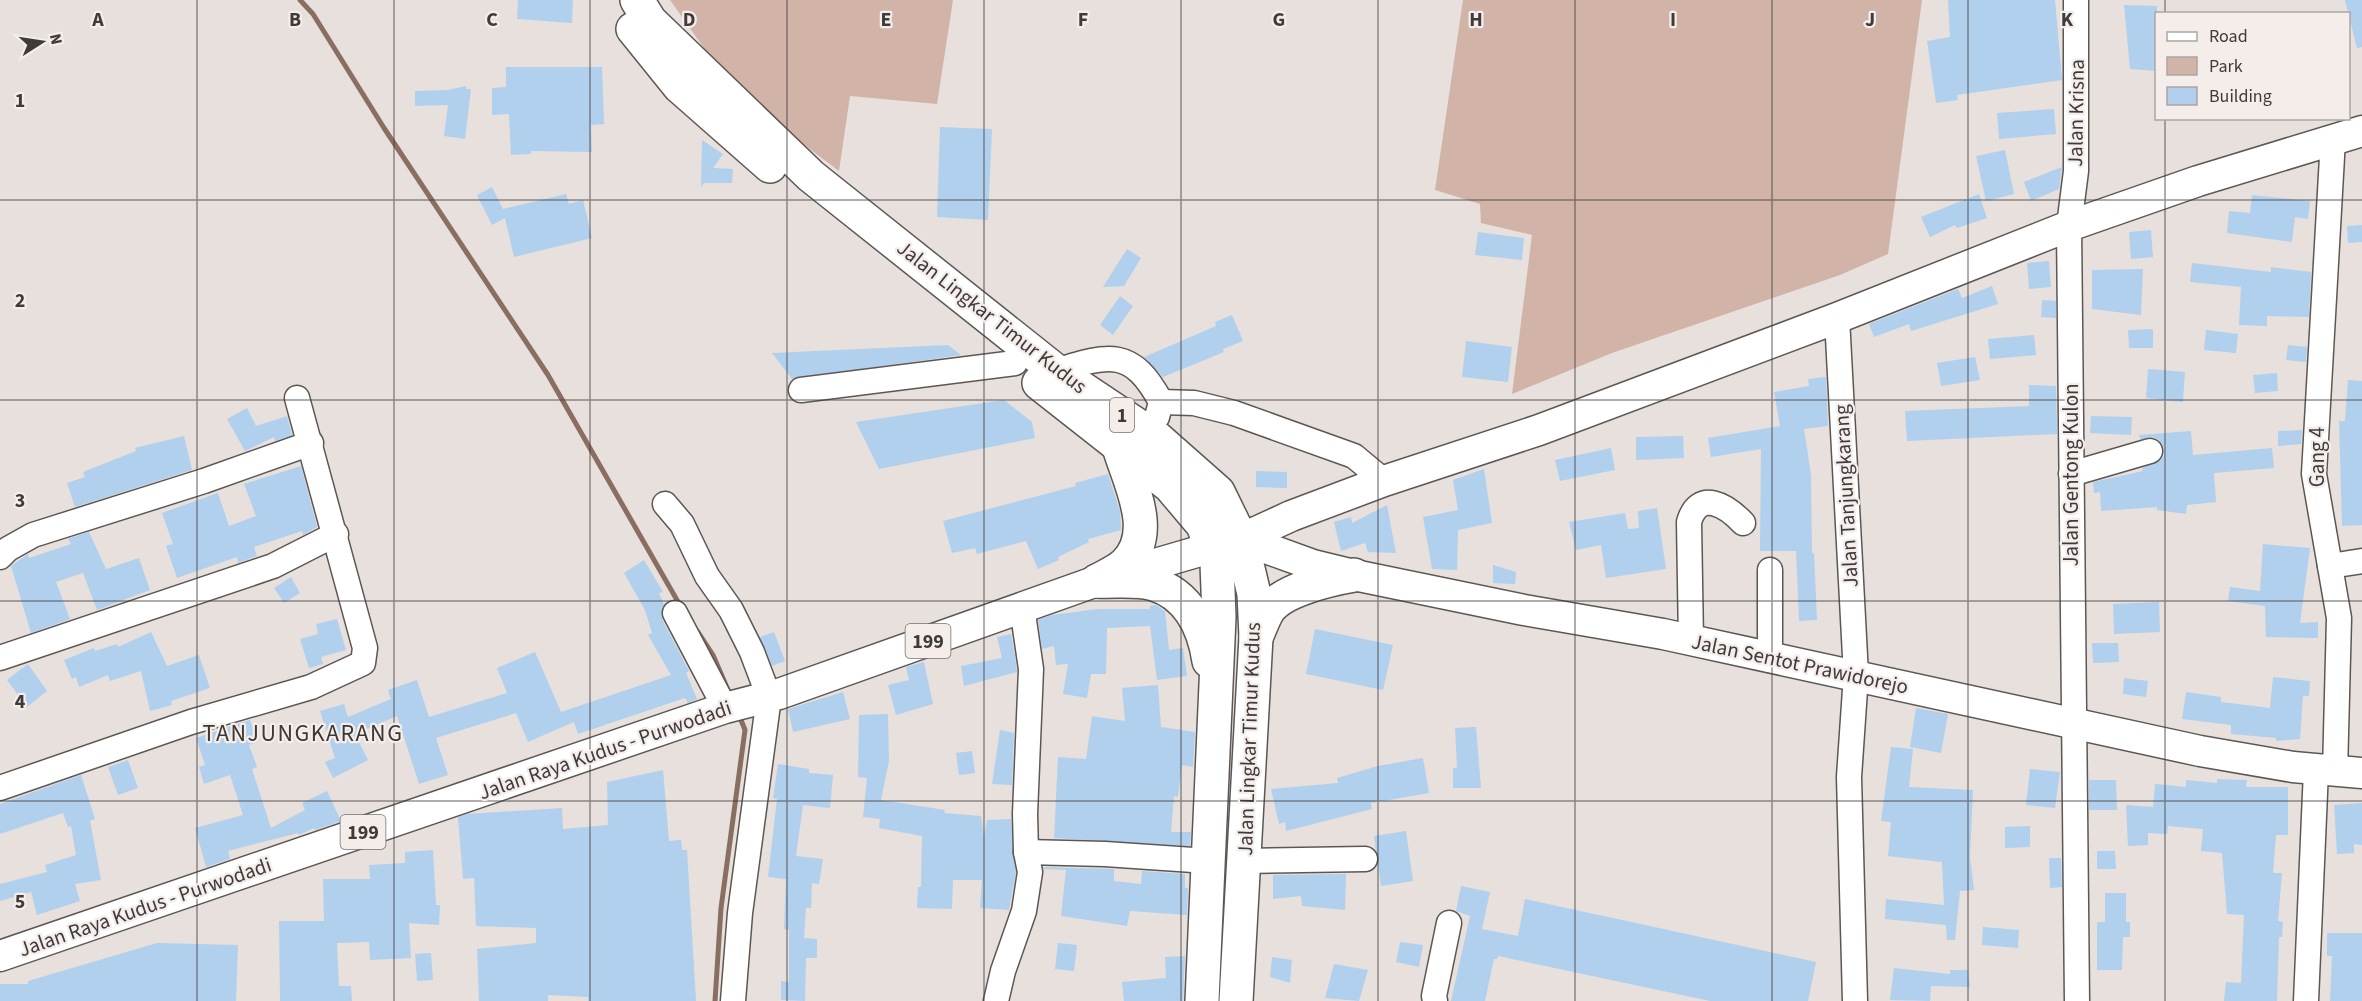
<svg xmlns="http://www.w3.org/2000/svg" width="2362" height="1001" font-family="'Source Sans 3',sans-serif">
	<rect width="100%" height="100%" fill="#e7e0dc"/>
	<g fill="#d1b4a7">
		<path d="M670 0H953L937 104 850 96 839 171 762 113 718 68Z"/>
		<path d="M1463 0H1922L1888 254 1840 275 1612 353 1512 394 1532 235 1481 223 1480 204 1435 190Z"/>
	</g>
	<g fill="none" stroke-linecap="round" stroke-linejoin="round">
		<g stroke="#8a6e61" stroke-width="5">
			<path d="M300 0 313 14 384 128 548 375 681 607"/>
			<path d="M698 632 713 655 728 690"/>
			<path d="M715 1001 721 908 745 730 739 715"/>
		</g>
	</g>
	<g fill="#b0d0ed">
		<path d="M518 0H573L572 23 517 19Z"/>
		<path d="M1948 0H2055L2062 80 1957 95 1958 100 1936 103 1927 41 1950 37Z"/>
		<path d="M2345 0H2362V47L2357 48Z"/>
		<path d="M2124 5 2157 6V71L2130 69Z"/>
		<path d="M506 67H602L604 124 591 125 592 152 531 151V154L511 155 509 114 492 115V88L506 87Z"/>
		<path d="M466 86V89H471L465 139 444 136 448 105 415 106V91L448 90Z"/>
		<path d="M2054 109 2056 134 1999 139 1997 113Z"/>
		<path d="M940 127 992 129 988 220 937 217Z"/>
		<path d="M702 140 723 154 713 168 733 169 732 183H704L701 187Z"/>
		<path d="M2005 150 2014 194 1986 201 1976 156Z"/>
		<path d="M2062 167 2059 189 2031 201 2024 182Z"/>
		<path d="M492 187 503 209 566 194 569 204 583 200 592 238 514 257 505 218 492 225 477 195Z"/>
		<path d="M1979 194 1987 218 1957 228 1955 225 1930 237 1921 217Z"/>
		<path d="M2252 195 2310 201 2308 219 2295 217 2292 242 2227 233 2229 211 2250 213Z"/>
		<path d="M2362 225V242L2348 243 2347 226Z"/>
		<path d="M2151 230 2153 257 2131 259 2129 232Z"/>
		<path d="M1478 232 1524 238 1522 260 1475 255Z"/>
		<path d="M1127 249 1141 258 1124 286 1103 287Z"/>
		<path d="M2049 261 2051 287 2029 289 2027 263Z"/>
		<path d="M2192 263 2271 272V267L2311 272 2309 317 2267 316V326L2239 325 2241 287 2190 282Z"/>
		<path d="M2143 269 2141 315 2092 309V270Z"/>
		<path d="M1992 286 1998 304 1911 331 1909 324 1874 337 1869 324 1958 289 1962 298Z"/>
		<path d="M1120 296 1133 306 1113 335 1100 325Z"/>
		<path d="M2042 300 2056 301V318L2041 317Z"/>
		<path d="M1232 315 1243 341 1223 349 1224 352 1163 377 1144 357 1216 326 1215 322Z"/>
		<path d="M2153 329V348H2129L2128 330Z"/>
		<path d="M2206 330 2238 334 2236 353 2204 350Z"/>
		<path d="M2034 335 2036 355 1990 359 1988 339Z"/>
		<path d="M1466 341 1512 347 1508 382 1462 377Z"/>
		<path d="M948 345 961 355 792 379 772 353Z"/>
		<path d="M2288 345 2307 347 2306 362 2286 360Z"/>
		<path d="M1975 357 1980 380 1941 386 1937 363Z"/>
		<path d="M2148 369 2185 372 2183 402 2146 398Z"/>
		<path d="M2277 373 2278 391 2255 393 2253 375Z"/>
		<path d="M1826 377 1828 426 1804 429 1811 475 1812 553H1814L1817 620 1799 621 1796 551H1760L1761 449 1711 457 1708 438 1780 426 1774 392 1809 386 1808 379Z"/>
		<path d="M2348 380 2362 381V525L2342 526 2339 421H2345Z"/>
		<path d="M2029 385 2056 386 2057 434 1907 441 1905 411 2029 406Z"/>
		<path d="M1004 400 1032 422 1035 438 879 469 856 422Z"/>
		<path d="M247 408 256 426 287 416 292 435 275 441 274 437 245 451 227 419Z"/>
		<path d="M2091 416 2132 417 2131 435 2090 433Z"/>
		<path d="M2302 430 2301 444 2278 446V431Z"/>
		<path d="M2191 431 2193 455 2272 448 2274 468 2214 473 2216 502 2187 505 2186 514 2157 510V507L2101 511 2100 492 2094 493 2093 482 2143 471 2142 468 2160 461 2164 455 2163 446 2159 440 2153 437 2140 439 2139 435Z"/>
		<path d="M184 436 192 470 75 507 67 483 85 477 83 472 136 451 135 448Z"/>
		<path d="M1683 436 1684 458 1636 460V437Z"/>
		<path d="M1611 448 1615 470 1560 481 1555 460Z"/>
		<path d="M301 466 317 527 303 535 302 531 254 547 257 556 238 563 237 557 177 578 166 546 173 544 162 513 218 493 229 526 256 516 244 484Z"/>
		<path d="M1484 469 1492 523 1458 530 1457 570 1432 569 1423 517 1458 510 1453 480Z"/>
		<path d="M1256 471 1287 472V488L1256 487Z"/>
		<path d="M1108 474 1120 511 1121 530 1088 539 1089 542 1058 557 1059 560 1038 569 1026 541 977 554 975 548 952 553 943 521 1076 486 1075 483Z"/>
		<path d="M1387 505 1396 553 1368 552 1365 543 1341 551 1334 522 1351 517 1352 523Z"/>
		<path d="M1657 508 1666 569 1606 578 1601 545 1576 550 1569 522 1625 513 1628 529 1639 528 1638 511Z"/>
		<path d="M89 532 106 569 139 558 150 590 97 610 83 573 56 582 70 619 31 633 11 566 28 554 29 558 71 544 68 539Z"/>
		<path d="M2263 544 2310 548 2300 623 2318 622V638L2266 637 2265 606 2228 601 2230 587 2260 591Z"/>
		<path d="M644 560 663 592 659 593 664 605 662 619 689 671 686 673 697 699 688 703 685 698 578 734 574 722 528 742 516 713 436 738 448 775 419 784 397 716 355 734 368 760 333 778 325 762 335 758 320 711 344 704 348 717 391 699 388 690 417 680 429 717 507 693 497 668 535 652 561 712 671 675 648 635 652 633 645 610 624 573Z"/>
		<path d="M1493 565 1516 572 1515 584 1493 583Z"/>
		<path d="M291 577 300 593 284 603 274 588Z"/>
		<path d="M2159 602 2160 632 2114 634 2113 604Z"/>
		<path d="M1156 605 1165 611 1169 650 1183 648 1187 676 1157 680 1150 626 1107 628 1106 674H1091L1087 698 1063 694 1068 664 1056 665 1054 646 1042 649 1038 620 1052 615 1098 609H1150V606Z"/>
		<path d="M337 619 346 650 321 657 323 664 309 668 300 639 318 634 316 624Z"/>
		<path d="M1315 629 1393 645 1383 690 1306 674Z"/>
		<path d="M151 632 167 666 199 655 210 688 171 701 172 705 150 711 141 671 110 681 108 675 79 687 76 677 72 679 64 660 94 648 95 651 117 644 118 647Z"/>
		<path d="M774 632 785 661 772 666 760 637Z"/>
		<path d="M1011 634 1015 656 1005 658 1015 656 1017 672 964 686 961 666 1002 658 997 637Z"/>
		<path d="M2092 643H2118L2119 662 2093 663Z"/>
		<path d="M924 662 933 704 896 715 888 685 909 680 906 667Z"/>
		<path d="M28 664 47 691 27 707 7 680Z"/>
		<path d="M2273 677 2310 681 2309 696H2303L2300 739 2276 741V738L2231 734V725L2182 719 2186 692 2221 697V702L2270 708Z"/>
		<path d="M2124 678 2148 681 2146 697 2123 694Z"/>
		<path d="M1158 685 1161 727 1195 732 1193 767 1182 765 1178 797 1174 796 1171 832H1191L1190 846 1054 838 1058 757 1086 759 1092 716 1125 721 1122 688Z"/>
		<path d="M843 692 850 719 793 732 788 709Z"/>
		<path d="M1916 708 1948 714 1941 753 1910 747Z"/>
		<path d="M888 714 889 761 881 800 945 810 944 813 981 816 984 837 987 820 1011 819 1016 872 1009 910 980 908 982 880H953L952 909 917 908 918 887H921L922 836 879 828 880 819 863 817 867 778 858 777 859 715Z"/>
		<path d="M250 720 258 742 249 745 257 767 252 769 271 828 305 810 302 803 327 791 341 821 315 830 314 828 299 835 298 833 228 851 230 859 206 867 195 828 243 815 230 775 204 784 199 767 205 765 196 738Z"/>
		<path d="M1476 727 1481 788H1453V768H1457L1455 728Z"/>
		<path d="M1000 730 1014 733 1012 785 992 784Z"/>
		<path d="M1891 747 1913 749 1909 787 1973 790 1970 857 1974 890 1960 891 1955 940H1947L1946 925 1885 919 1886 899 1944 905 1942 862 1888 856 1891 822 1881 821Z"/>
		<path d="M972 751 975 773 959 775 956 753Z"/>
		<path d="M1423 758 1429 793 1371 803 1372 809 1286 831 1285 822 1279 824 1271 789 1338 783 1337 778 1378 766Z"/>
		<path d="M128 760 138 788 118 795 108 767Z"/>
		<path d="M778 764 809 769V773L833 775 830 808 803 805 796 856 823 859 819 884 812 883 811 908H806L804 938 817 939V958H806L805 1001 781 1000V981L789 982V930L784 929 786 879 768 877 777 799 773 798Z"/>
		<path d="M2030 769 2060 772 2055 808 2026 805Z"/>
		<path d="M663 770 669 841 681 840 682 850H687L696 1001H588V997L548 995V1001H479L477 949 536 943V928L476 926 474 878 463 879 458 817 467 814 562 808 563 829 608 825 607 782Z"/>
		<path d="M81 775 95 819 90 821 101 880 75 884 80 901 37 915 31 892 0 901V884L47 872 45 865 76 855 71 826 68 827 63 813 0 834V804Z"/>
		<path d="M2217 779 2247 780 2246 787H2288V835H2276L2273 873H2282L2278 921 2283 922 2282 937H2279L2277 1001H2224L2226 982 2241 983 2244 915 2227 914 2222 853 2201 851 2203 829 2168 826 2167 834 2148 833V845L2128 846 2126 805 2153 807 2155 784 2186 787V780L2217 783Z"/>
		<path d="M2089 780H2116L2117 810H2089Z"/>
		<path d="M2362 803V845L2354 844V853L2337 854 2334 805Z"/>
		<path d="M2030 826V847L2005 848V827Z"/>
		<path d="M1406 831 1413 881 1381 886 1374 836Z"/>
		<path d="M433 850 436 905H440L439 925 409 923 411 958 370 960 369 942 337 943 339 986H351L352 1001H280L279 921H324L323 879H370L369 865 405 863V852Z"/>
		<path d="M2097 851H2115L2116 869H2097Z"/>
		<path d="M2049 858H2061L2062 887 2050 888Z"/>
		<path d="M1043 867 1114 869V881L1141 884 1142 871 1185 874V888H1188L1187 915 1130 911 1127 926 1061 916 1066 870 1044 869Z"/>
		<path d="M1346 874 1345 910 1302 906 1301 896 1273 899V875Z"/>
		<path d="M1461 886 1490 892 1482 929 1518 936 1525 899 1816 962 1808 1001H1710L1498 956 1497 959H1494L1485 1001H1451L1470 916 1456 911Z"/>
		<path d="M2105 893H2126V922H2130V937H2123L2122 970H2097V922H2105Z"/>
		<path d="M1983 927 2019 930 2018 948 1982 945Z"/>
		<path d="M2327 933H2362V1001H2330L2332 956H2327Z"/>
		<path d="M1400 942 1423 945 1419 967 1396 962Z"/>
		<path d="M157 943 238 945 236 1001H0V984H28V981Z"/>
		<path d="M1058 943 1077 945 1074 971 1055 969Z"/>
		<path d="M431 953 433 980 417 981 415 954Z"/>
		<path d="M1185 956 1183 1001H1124L1122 982 1166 978 1165 957Z"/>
		<path d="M1272 957 1292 960 1290 983 1270 977Z"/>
		<path d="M1334 964 1368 970 1359 1001 1325 998Z"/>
		<path d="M1894 968 1950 974V970H1968L1970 987 1931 986 1930 1001 1890 1000Z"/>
	</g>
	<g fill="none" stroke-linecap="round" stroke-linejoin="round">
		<defs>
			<g id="minor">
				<path d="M2076 0V171L2069 226 2077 1001"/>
				<path d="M2333 139 2314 474 2339 618 2335 772"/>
				<path d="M1837 318 1856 675 1849 777 1855 1001"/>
				<path d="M1056 371C1110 354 1132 348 1161 402L1157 417"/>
				<path d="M801 390 1015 363"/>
				<path d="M1161 402 1194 403 1234 413 1354 456 1384 481"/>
				<path d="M2071 474 2150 451"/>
				<path d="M665 504 682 524 707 576 731 610 752 652 769 697 740 913 733 1001"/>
				<path d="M0 557 8 549 33 535 204 481 311 443"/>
				<path d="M2330 566 2362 561"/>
				<path d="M1770 570V660"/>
				<path d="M675 613 725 708"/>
				<path d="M1691 641 1689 522C1699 488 1727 506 1743 523"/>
				<path d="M0 658 273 566 336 534"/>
				<path d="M0 788 191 722 311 687 363 663 365 648 297 398"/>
				<path d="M1026 852 1105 854 1208 861"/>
				<path d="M1244 861 1365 859"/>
				<path d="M996 1001 1003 971 1024 911 1030 872 1026 852 1025 814 1031 669 1022 607"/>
				<path d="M1435 1001 1434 996 1449 923"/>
				<path d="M2306 1001 2316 770"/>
			</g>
			<g id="major">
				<path d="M1241 539 1313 565 1354 575 1524 610 1663 634 2200 751 2293 767 2362 773"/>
				<path d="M0 956 725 708 779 694 1097 581 1241 539 1291 516 1384 481 1539 430 1837 318 2069 226 2198 181 2362 131"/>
			</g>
			<g id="highway">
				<path d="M637 0 650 21 811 176 1056 371 1158 439 1218 492 1241 539 1254 594 1256 637 1236 1001"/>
				<path d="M633 29 679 86 770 166"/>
				<path d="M1039 383 1170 486 1203 525 1217 563 1219 617 1202 1001"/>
				<path d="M1097 581C1115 582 1138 579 1154 584 1189 595 1204 628 1209 661"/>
				<path d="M1097 581C1106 576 1118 571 1125 564 1158 533 1129 482 1119 447"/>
				<path d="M1256 637C1260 629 1263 619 1268 611 1281 590 1331 579 1354 575"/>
			</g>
		</defs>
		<use href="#minor" stroke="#5d5754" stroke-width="27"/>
		<use href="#major" stroke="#5d5754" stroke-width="33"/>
		<use href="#highway" stroke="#5d5754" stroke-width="36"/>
		<use href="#minor" stroke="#fff" stroke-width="24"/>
		<use href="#major" stroke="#fff" stroke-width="30"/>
		<use href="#highway" stroke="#fff" stroke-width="33"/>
	</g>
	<path fill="none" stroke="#3e3b3a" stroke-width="1.5" stroke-opacity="0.55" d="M197 0V1001M394 0V1001M590 0V1001M787 0V1001M984 0V1001M1181 0V1001M1378 0V1001M1575 0V1001M1772 0V1001M1968 0V1001M2165 0V14M2165 118V1001M0 200H2362M0 400H2362M0 601H2362M0 801H2362"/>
	<g text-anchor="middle" stroke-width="4.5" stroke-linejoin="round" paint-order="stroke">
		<g fill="#f4edea" stroke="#75706f" stroke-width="1.5">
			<rect x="1110" y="398" width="24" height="34" rx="4.5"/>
			<rect x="905.5" y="624" width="45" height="34" rx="4.5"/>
			<rect x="340.5" y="815" width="45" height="34" rx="4.5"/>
		</g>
		<g font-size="20" font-weight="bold" fill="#3e3b3a">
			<text x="1122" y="422">1</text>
			<text x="928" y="648">199</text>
			<text x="363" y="839">199</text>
		</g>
		<g font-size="21" fill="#3e3b3a" stroke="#f4edea">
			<text transform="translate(2076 113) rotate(-89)" y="7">Jalan Krisna</text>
			<text transform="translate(992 317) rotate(38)" y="7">Jalan Lingkar Timur Kudus</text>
			<text transform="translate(2317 457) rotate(-90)" y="7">Gang 4</text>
			<text transform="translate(2071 475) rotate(-90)" y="7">Jalan Gentong Kulon</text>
			<text transform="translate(1846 496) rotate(-93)" y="7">Jalan Tanjungkarang</text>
			<text transform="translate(1800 664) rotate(12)" y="7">Jalan Sentot Prawidorejo</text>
			<text transform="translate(1249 739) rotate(-88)" y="7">Jalan Lingkar Timur Kudus</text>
			<text transform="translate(605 750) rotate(-19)" y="7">Jalan Raya Kudus - Purwodadi</text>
			<text transform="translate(145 907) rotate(-19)" y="7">Jalan Raya Kudus - Purwodadi</text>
		</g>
		<g font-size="24" letter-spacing="1.5" fill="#3e3835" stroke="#f4edea">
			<text x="303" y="741">TANJUNGKARANG</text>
		</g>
	</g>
	<g font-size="20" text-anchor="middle" font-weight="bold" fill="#3e3b3a" stroke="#f4edea" stroke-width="4.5" stroke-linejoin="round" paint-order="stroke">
		<text x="98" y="26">A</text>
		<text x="295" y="26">B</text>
		<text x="492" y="26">C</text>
		<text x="689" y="26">D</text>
		<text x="886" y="26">E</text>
		<text x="1083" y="26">F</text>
		<text x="1279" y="26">G</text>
		<text x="1476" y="26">H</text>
		<text x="1673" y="26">I</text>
		<text x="1870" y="26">J</text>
		<text x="2067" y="26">K</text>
		<text x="20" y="107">1</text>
		<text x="20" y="307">2</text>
		<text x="20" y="507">3</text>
		<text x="20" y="708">4</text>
		<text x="20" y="908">5</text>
	</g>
	<rect x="2155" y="12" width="195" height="108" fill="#f4edea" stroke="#aba6a4" stroke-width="1.5"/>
	<rect x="2167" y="32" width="30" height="9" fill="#ffffff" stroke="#aba6a4" stroke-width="1.5"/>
	<text x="2209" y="42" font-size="18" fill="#3e3b3a">Road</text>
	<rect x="2167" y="57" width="30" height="18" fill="#d1b4a7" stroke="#aba6a4" stroke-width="1.5"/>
	<text x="2209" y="72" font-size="18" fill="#3e3b3a">Park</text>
	<rect x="2167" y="87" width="30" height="18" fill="#b0d0ed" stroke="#aba6a4" stroke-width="1.5"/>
	<text x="2209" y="102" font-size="18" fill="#3e3b3a">Building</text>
	<g transform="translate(42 42) rotate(78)" stroke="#f4edea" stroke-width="4.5" paint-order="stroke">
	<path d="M0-4.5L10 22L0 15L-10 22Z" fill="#3e3b3a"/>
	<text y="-9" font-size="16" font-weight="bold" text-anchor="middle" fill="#3e3b3a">N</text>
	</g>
</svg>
